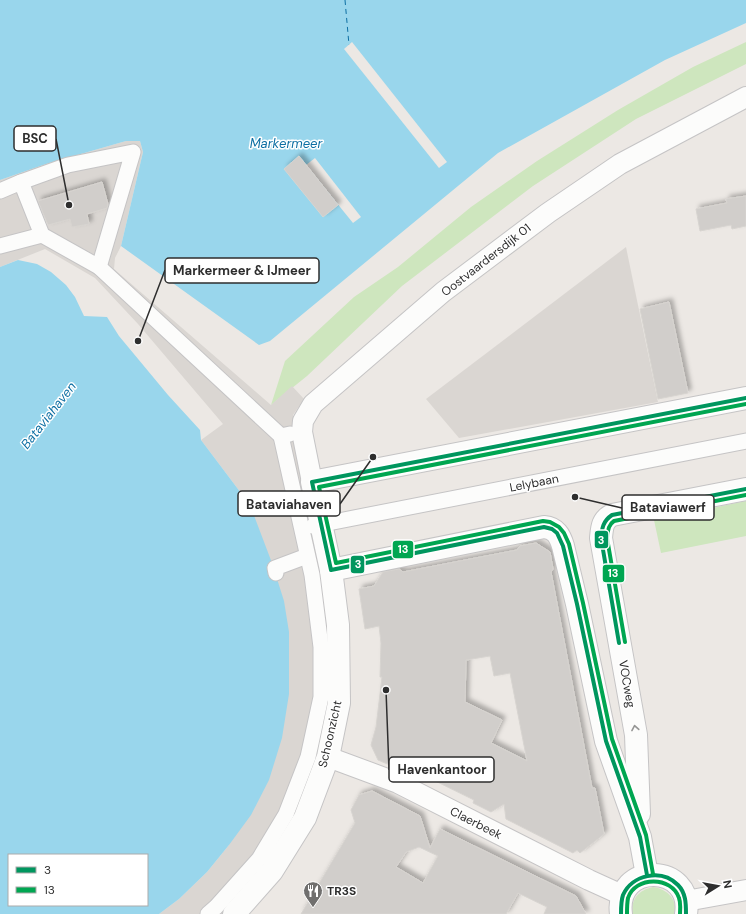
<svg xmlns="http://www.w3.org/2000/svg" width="746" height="914" font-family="'DM Sans',sans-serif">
	<defs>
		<filter id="shadow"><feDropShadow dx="3.5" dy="-3.5" stdDeviation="2" flood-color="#0004"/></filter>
	</defs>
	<rect width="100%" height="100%" fill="#ece8e4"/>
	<g fill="#cee6be">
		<path d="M746 42V64L636 119 533 186 402 286 307 376 271 405 285 361 354 297 398 267 471 207 537 161 618 110 693 67Z"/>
		<path d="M746 501V536L661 553 654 520Z"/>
		<path d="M653 887C667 889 678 899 674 914H633C630 899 639 890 653 887Z"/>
	</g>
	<g fill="#dad6d2" fill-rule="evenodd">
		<path d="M126 141H140L143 152 121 246 115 258 114 269 271 405 292 386 304 399 293 415V433L305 488 333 642 332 697 319 760 296 816 224 914H159L179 899 207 872 229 845 250 505 201 440 223 424 138 324 95 278 45 249 0 267V180L46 164ZM102 182 109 207 45 226 38 201Z"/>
		<path d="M626 247 658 402 459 438 426 399Z"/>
	</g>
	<g fill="#99d6ec" fill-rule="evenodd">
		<path d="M0 0H746V23L665 60 498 153 270 341 259 345 121 246 143 152 140 141H126L46 164 0 180Z"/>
		<path d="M18 260 37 264 51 272 66 285 75 297 84 316 107 317 119 336 168 395 200 430 201 440 250 505 272 563 284 601 289 632V694L282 738 269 780 251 815 229 845 207 872 179 899 159 914H0V267ZM9 855H147V905H9Z"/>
	</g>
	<g fill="#ece8e4">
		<path d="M352 42 447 162 439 168 344 49Z"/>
		<path d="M315 158 361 217 353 223 306 165Z"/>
	</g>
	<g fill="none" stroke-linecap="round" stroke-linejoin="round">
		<path stroke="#0d6fa3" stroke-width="1" stroke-dasharray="5 4" stroke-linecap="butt" d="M345 0 349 45"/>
	</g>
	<g fill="#d1cecb" stroke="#d7d4d0" fill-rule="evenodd" filter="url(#shadow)">
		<path d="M299 156 338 205 323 217 284 169Z"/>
		<path d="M102 182 108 204 107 208 87 214 89 224 72 227 70 219 48 225 38 201Z"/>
		<path d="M746 196V226L732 229 731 225 700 231 696 209 727 203 726 199Z"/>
		<path d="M669 302 688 393 658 399 640 309Z"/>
		<path d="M536 543 550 552 553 569 551 572 592 788H595L604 834 580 853 577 850 573 853 506 819 504 804 491 812 473 803 474 800 419 773V777L397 764 392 766 378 760 371 745 376 727 382 677H380L381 643 379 626 365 629 359 589 374 586 383 572 399 569 403 572 517 550 520 546ZM490 656 494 676 510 673 527 761 491 743 502 720 465 702 466 660Z"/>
		<path d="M372 791 420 816 430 848 440 829 576 896 586 914H544L547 907 518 893 506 914H301L355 823 351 810 358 797 359 795ZM419 847 438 856 423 883 396 867 406 852Z"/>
	</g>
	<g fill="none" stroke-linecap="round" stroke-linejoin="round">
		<defs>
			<g id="pedestrian">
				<path d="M21 182 68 165 133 152 99 267"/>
				<path d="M0 191 21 182 42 235 99 267 281 436 290 434"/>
				<path d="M0 246 42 235"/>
				<path d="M313 526 746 441"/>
				<path d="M276 573 275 568 307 556"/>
				<path d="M208 914 216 907 259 859 286 814 308 757 321 697V647L312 575 281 436"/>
			</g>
			<g id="minor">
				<path d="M312 482 302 432 303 421 313 404 443 292 548 213 620 164 746 97"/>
				<path d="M328 757 398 783 589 880 622 895"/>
				<path d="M686 901 746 890"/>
			</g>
			<g id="tertiary">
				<path d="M331 570 544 527C556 528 560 536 563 546L577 604 606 741 640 837 647 875"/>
				<path d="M639 814 636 735 601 538C602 528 602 520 612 515L746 489"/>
				<path d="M234 914 272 871 305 818 328 757 339 703 338 625 331 570 312 482 746 398"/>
				<path d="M621 914C614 861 694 863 686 914"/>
			</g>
		</defs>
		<use href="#pedestrian" stroke="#c5c4c5" stroke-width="17"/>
		<use href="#minor" stroke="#c5c4c5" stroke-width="22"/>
		<use href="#tertiary" stroke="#c5c4c5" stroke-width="24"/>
		<use href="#pedestrian" stroke="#fcfcfb" stroke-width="15"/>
		<use href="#minor" stroke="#fcfcfb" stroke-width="20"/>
		<use href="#tertiary" stroke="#fcfcfb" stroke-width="22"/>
		<defs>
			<g id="bus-1">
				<path d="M619 643 601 538C602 528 603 521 612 515L746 489"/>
				<path d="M647 875 640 837 606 741 577 604 563 546 557 533 552 529 544 527 331 570 312 482 746 398"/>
				<path d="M621 914C621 908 621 901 623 895 632 875 661 868 678 885 686 893 686 904 686 914"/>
			</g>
			<g id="bus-2">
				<path d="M625 642 607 538C608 531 608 525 614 521L746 495"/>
				<path d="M653 874 646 835 612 739 583 603 569 544 564 533 559 527 550 522 543 521 336 563 319 487 746 404"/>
				<path d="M627 914C627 909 627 903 628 898 635 876 672 876 679 898 681 903 680 909 680 914"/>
			</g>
		</defs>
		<use href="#bus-1" stroke="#fff" stroke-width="7"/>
		<use href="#bus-2" stroke="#fff" stroke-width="7"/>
		<use href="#bus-1" stroke="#00965e" stroke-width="4"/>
		<use href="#bus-2" stroke="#00a651" stroke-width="4"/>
	</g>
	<defs><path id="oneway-chevron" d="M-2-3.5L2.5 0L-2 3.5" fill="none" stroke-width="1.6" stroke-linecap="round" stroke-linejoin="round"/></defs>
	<use stroke="#959594" href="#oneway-chevron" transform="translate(635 728) rotate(-100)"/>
	<defs>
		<symbol id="restaurant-pin" viewBox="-11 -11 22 30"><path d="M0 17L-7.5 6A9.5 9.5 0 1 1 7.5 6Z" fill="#706f6e" stroke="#fff"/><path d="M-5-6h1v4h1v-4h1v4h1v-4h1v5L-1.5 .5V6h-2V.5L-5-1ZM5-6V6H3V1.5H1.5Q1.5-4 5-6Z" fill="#fff"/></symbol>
	</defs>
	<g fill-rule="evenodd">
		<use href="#restaurant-pin" x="302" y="880" width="22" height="30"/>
	</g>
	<g text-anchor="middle" stroke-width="3" stroke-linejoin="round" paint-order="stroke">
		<g font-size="12" fill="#2e2e2e" stroke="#fff">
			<text transform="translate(486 260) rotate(-38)" y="4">Oostvaardersdijk 01</text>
			<text transform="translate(534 483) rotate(-11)" y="4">Lelybaan</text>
			<text transform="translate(627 684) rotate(80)" y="4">VOCweg</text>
			<text transform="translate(330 734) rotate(-77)" y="4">Schoonzicht</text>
			<text transform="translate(476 823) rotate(27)" y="4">Claerbeek</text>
		</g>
		<g font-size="12" font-weight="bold" fill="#2e2e2e" stroke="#fff" text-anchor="start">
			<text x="327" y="895">TR3S</text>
		</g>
		<g font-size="13" font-style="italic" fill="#0d6fa3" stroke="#fff">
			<text x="286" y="148">Markermeer</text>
			<text transform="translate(48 415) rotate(-52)" y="5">Bataviahaven</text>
		</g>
	</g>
	<path fill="none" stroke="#2e2e2e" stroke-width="1.5" d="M69 205L56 139M138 341L165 270M373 457L340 504M575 497L622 508M386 690L389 770"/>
	<g fill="#2e2e2e" stroke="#fff" stroke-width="1.5">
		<circle cx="69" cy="205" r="4"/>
		<circle cx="138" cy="341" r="4"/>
		<circle cx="373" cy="457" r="4"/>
		<circle cx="575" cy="497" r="4"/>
		<circle cx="386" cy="690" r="4"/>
	</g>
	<g fill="#fff" stroke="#2e2e2e" stroke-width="1.5">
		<rect x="14" y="126" width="42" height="25" rx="4"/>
		<rect x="165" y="258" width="154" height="25" rx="4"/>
		<rect x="238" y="491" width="102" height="25" rx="4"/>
		<rect x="622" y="495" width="92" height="25" rx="4"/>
		<rect x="389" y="757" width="105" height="25" rx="4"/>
	</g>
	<g font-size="13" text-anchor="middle" font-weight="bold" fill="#2e2e2e">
		<text x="35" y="143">BSC</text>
		<text x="242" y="275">Markermeer &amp; IJmeer</text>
		<text x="289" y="509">Bataviahaven</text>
		<text x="668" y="512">Bataviawerf</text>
		<text x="442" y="774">Havenkantoor</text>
	</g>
	<g stroke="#fff" stroke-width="1.5">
		<rect x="594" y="530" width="15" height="19" rx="4" fill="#00965e"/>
		<rect x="392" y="540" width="22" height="19" rx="4" fill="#00a651"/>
		<rect x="350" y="555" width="15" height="19" rx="4" fill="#00965e"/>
		<rect x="602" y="564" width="23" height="19" rx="4" fill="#00a651"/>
	</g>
	<g font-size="11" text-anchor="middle" font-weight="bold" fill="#fff">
		<text x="601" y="544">3</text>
		<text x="403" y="553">13</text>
		<text x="358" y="568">3</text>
		<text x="613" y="577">13</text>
	</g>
	<rect x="8" y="854" width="140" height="52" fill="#ffffff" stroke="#ababab"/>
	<rect x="16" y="867" width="20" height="6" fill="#00965e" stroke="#ababab"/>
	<text x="44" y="874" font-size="12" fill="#2e2e2e">3</text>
	<rect x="16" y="887" width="20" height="6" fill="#00a651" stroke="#ababab"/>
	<text x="44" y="894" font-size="12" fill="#2e2e2e">13</text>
	<g transform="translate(718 886) rotate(79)" stroke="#ffffff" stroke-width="3" paint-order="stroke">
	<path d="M0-3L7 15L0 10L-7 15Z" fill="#2e2e2e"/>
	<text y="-6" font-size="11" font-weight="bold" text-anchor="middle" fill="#2e2e2e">N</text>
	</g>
</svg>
